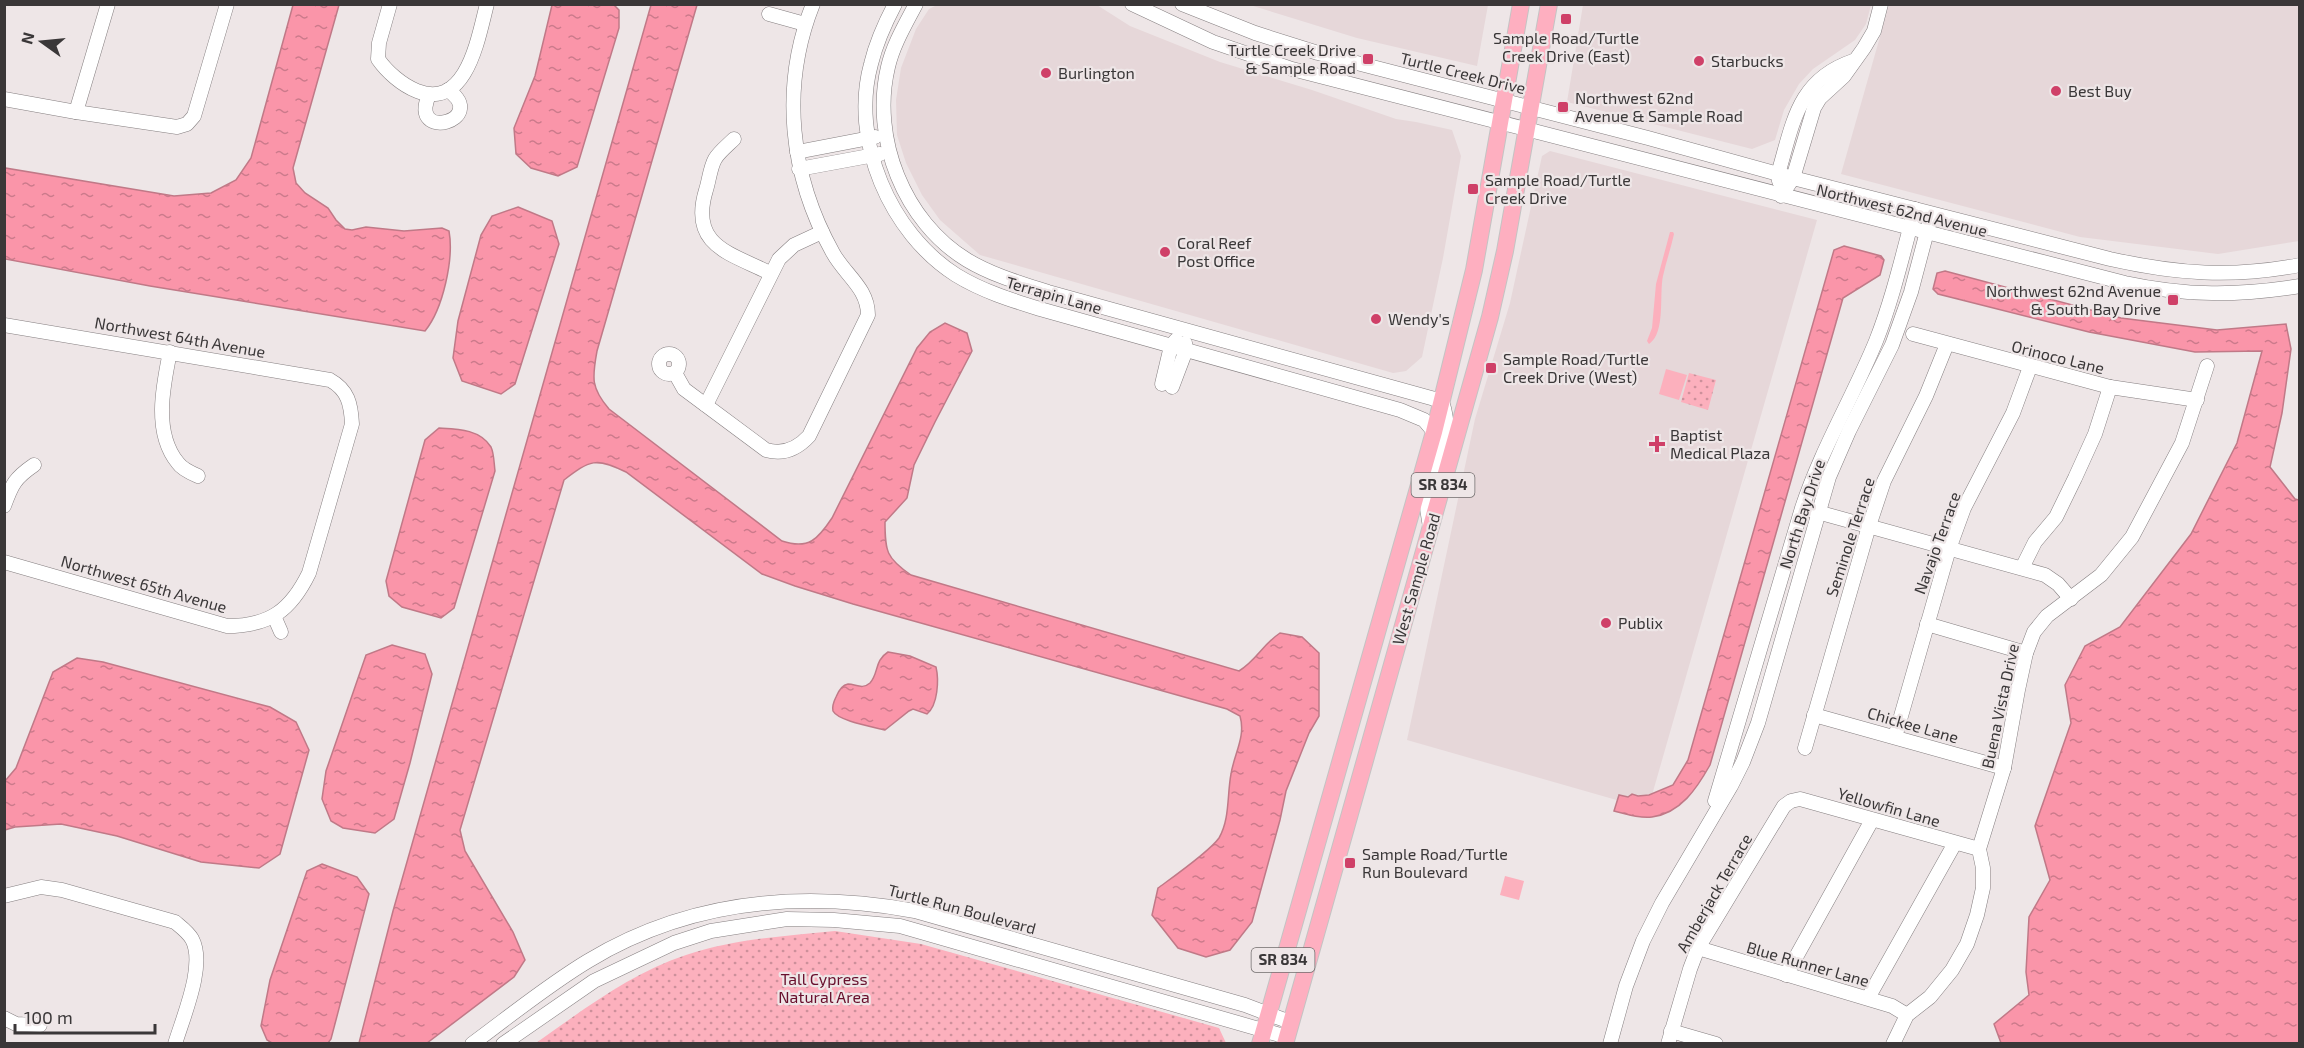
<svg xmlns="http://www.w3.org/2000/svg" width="2304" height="1048" font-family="'Exo 2',sans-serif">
	<defs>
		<pattern id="park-dots" width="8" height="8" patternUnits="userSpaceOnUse" patternTransform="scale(1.5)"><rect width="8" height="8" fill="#fcb0bd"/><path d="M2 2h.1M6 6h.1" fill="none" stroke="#cd909b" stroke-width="1.8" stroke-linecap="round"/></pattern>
		<pattern id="water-ripples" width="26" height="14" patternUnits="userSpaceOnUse" patternTransform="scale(1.5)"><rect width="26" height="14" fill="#fa95a9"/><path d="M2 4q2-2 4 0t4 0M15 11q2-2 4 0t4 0" fill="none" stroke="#cb7a8b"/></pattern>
	</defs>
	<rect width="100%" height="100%" fill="#eee6e7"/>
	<g fill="#e6d7d9">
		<path d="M937 5H1097L1130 26 1220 62 1312 90 1396 119 1416 122 1452 130 1461 156 1443 258 1422 357 1406 371 1393 373 980 255 940 220 922 195 906 163 897 135 896 100 901 68 916 29 929 9Z"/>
		<path d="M1250 5H1488L1477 66 1357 38Z"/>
		<path d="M1583 5V4L1871 5 1866 24 1855 40 1813 69 1799 84 1784 110 1775 140 1752 149 1567 102Z"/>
		<path d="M1889 5H2299V241L2218 254 2080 237 1841 174Z"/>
		<path d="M1550 151 1817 220 1648 809 1407 740 1475 419 1510 303 1542 156Z"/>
	</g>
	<g fill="#fcb0bd">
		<path d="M1670 232H1673L1674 234C1671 248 1666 262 1663 276 1659 294 1666 333 1649 344L1647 341 1652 328 1656 284Z"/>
		<path d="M1666 369 1687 375 1679 400 1659 394Z"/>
		<path d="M1505 876 1524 881 1519 900 1500 895Z"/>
	</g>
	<g fill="url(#park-dots)">
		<path d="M1689 373 1716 380 1708 410 1681 402Z"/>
		<path d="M835 931 921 944 1219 1028 1226 1043H536C583 1010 631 973 686 955 734 939 785 936 835 931Z"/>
	</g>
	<g fill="url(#water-ripples)" stroke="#c07987" stroke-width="1.5">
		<path d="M293 5H339L293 168 296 183 305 193 328 208 336 220 345 229 352 230 366 227 404 231 442 228 449 231C454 259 443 309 425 331L150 286 5 259V168L174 196 211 193 236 180 251 158Z"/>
		<path d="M552 5H614L619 10V28L577 167 558 176 531 168 516 154 514 128 535 76Z"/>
		<path d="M651 5H697L597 351C592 378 591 388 609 409L782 541C809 550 818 539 832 518L917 348 930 332 945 323 967 333 972 351 935 422 914 465 907 498 885 522C885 551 886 558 911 575L1239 671C1257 660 1262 645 1280 633L1302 637 1319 653V716L1309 733 1286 791 1280 820 1252 922 1230 950 1206 957 1178 948 1152 915 1158 888C1173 877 1209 852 1219 838 1230 819 1227 795 1231 774 1234 754 1246 737 1240 716L1227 709 853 604 795 586 762 574 626 472C596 457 590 460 564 480L460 830 465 851 513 932 525 960 514 977 427 1043H359L393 911Z"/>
		<path d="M518 207 552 221 559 244 515 384 501 394 462 381 453 358 458 321 481 235 492 216Z"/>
		<path d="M1844 246 1881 256 1884 260 1880 275 1843 298 1710 765C1697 788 1681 813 1652 817 1640 819 1626 814 1614 811L1619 795 1628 797 1632 794 1638 796 1649 795 1673 785 1688 760 1834 250Z"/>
		<path d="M1945 271 2121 318 2217 330 2286 324 2291 349 2282 413 2270 467 2295 499 2299 500V1043H2001L1994 1024 2029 995 2026 972 2029 917 2050 880 2035 826 2071 723 2065 685 2085 646 2120 627 2191 534 2237 443 2262 351 2195 352 2089 332 1938 294 1933 289 1937 273Z"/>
		<path d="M439 428C457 429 480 429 491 447 494 453 494 463 495 471L454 608 441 618 402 607 389 596 386 581 425 440Z"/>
		<path d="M392 645 425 654 432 674 410 763 394 819 375 833 343 828 331 821 322 799 326 771 366 655Z"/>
		<path d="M888 652 910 656 936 667C939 680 938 705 927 714L913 709 909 711 885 730C874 727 838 721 833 711 832 707 834 701 836 697 838 692 842 685 848 684 856 684 862 690 870 683 879 673 874 661 888 652Z"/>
		<path d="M77 658 103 662 270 707 296 722 309 750 280 854 259 868 201 862 117 836 61 824 15 827 5 830V781L16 768 53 672Z"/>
		<path d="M322 864 357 877 369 894 331 1039 328 1043H272L267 1040 261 1026 270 980 307 871Z"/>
	</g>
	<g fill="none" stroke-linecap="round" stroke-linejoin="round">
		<defs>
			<g id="minor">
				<path d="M390 4 379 43 378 59C387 72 402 85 417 91 467 110 478 38 487 4"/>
				<path d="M895 4C885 23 876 43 871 64 850 140 890 233 956 275 982 291 1011 300 1040 309L1400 410 1424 420 1434 432"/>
				<path d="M916 4C905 25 893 45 888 67 871 138 904 222 967 260 992 275 1020 283 1048 292L1442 401C1456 445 1435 462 1428 503 1426 510 1429 519 1430 527"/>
				<path d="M1132 4 1213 42 1292 69 2125 283C2185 296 2238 296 2300 286"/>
				<path d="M1182 4 1255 33 1318 53 1648 138 1793 178 2110 259C2177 274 2232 278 2300 265"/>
				<path d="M769 14 805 24"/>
				<path d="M429 95C408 143 490 120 448 90"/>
				<path d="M4 99 76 112 177 127 187 124 194 116 227 4"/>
				<path d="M76 112 108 4"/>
				<path d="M734 139C728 145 719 152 715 159 710 168 709 181 706 190 689 246 730 253 770 273"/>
				<path d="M797 152 875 137"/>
				<path d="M799 169 880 154"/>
				<path d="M1779 181 1778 174C1793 124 1797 80 1853 61"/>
				<path d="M1781 196 1793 178 1814 108 1820 98 1844 76 1864 48 1874 31 1881 4"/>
				<path d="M4 325 330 380C348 390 351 404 352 424L309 573C291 610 270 626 227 626L4 562"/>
				<path d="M1913 334 2110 387 2197 400"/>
				<path d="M170 352C163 386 153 433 178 463 182 469 191 473 198 476"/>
				<circle cx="669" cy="364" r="10"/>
				<path d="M675 373 684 389 766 450C783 455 797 449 809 436L868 315C868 288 845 275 833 253 790 176 780 87 813 4"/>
				<path d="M1162 384 1171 346 1176 340"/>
				<path d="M1172 387 1186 350 1185 343"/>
				<path d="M706 405 779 259 794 245 822 232"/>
				<path d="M4 506C12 484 15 478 34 465"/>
				<path d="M1810 510 2045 575 2058 584 2071 599"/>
				<path d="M2022 568 2035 542 2056 517 2075 478 2095 434 2110 387"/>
				<path d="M274 616 281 632"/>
				<path d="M1927 624 2026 653"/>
				<path d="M1814 715 2004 768"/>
				<path d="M1895 737 1949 549 1964 508 2013 413 2030 367"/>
				<path d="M1805 748 1869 526 1884 481 1926 396 1947 344"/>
				<path d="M1715 801 1802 508C1821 450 1853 397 1876 341 1893 298 1903 253 1915 209"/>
				<path d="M4 896 41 887 62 890 175 922C181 927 188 932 192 939 206 965 183 1017 175 1044"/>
				<path d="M1698 948 1892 1006 1907 1015"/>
				<path d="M1786 975 1872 820"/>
				<path d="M1868 998 1955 843"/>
				<path d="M4 1018 16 1024 40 1025"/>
				<path d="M1671 1031 1716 1044"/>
				<path d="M472 1044C510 1016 548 985 588 961 689 900 800 890 915 911L1245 1005 1290 1022"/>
				<path d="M503 1044 594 981 674 943 711 931 787 919 834 920 900 926 1287 1037"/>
				<path d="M1610 1044 1626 986 1643 941 1662 903 1731 786 1743 762 1758 723 1829 477 1849 431 1892 345 1911 292 1929 224"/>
				<path d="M1668 1044 1690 969 1698 948 1784 806 1791 801 1800 799 1979 849"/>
				<path d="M1893 1044 1907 1015 1930 997 1952 970 1967 944 1977 915 1983 888V868L1979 849 2004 768 2018 690 2026 653 2034 632 2047 616 2101 575 2132 537 2182 443 2207 366"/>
			</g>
			<g id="major">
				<path d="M1260 1044 1434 432 1474 270 1521 4"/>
				<path d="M1285 1044 1490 317 1505 251 1549 4"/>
			</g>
		</defs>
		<use href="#minor" stroke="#857f80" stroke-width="15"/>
		<use href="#major" stroke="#c4c3c3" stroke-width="18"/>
		<use href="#minor" stroke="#fff" stroke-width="14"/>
		<use href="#major" stroke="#feafc0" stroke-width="16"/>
	</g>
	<g fill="#cf4068" stroke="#eee6e7" stroke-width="2">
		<rect x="1560" y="13" width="12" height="12" rx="3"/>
		<rect x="1362" y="53" width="12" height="12" rx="3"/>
		<circle cx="1699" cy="61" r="6"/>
		<circle cx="1046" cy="73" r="6"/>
		<circle cx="2056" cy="91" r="6"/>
		<rect x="1557" y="101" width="12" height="12" rx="3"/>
		<rect x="1467" y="183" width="12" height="12" rx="3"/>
		<circle cx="1165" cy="252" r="6"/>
		<rect x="2167" y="294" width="12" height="12" rx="3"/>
		<circle cx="1376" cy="319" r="6"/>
		<rect x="1485" y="362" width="12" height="12" rx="3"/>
		<path d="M1654 435h6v6h6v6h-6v6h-6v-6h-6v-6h6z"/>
		<circle cx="1606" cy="623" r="6"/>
		<rect x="1344" y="857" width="12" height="12" rx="3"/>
	</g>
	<g text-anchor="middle" stroke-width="4.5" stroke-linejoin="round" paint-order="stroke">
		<g fill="#eee6e7" stroke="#706c6c" stroke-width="1.5">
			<rect x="1411.5" y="473" width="63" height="24" rx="4.5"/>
			<rect x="1251.5" y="948" width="63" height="24" rx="4.5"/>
		</g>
		<g font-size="15" font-weight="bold" fill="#3a3738">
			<text x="1443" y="490">SR 834</text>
			<text x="1283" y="965">SR 834</text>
		</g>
		<g font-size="16" fill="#3a3738" stroke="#eee6e7" text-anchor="start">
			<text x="1566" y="44" text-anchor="middle">Sample Road/Turtle<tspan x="1566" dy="18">Creek Drive (East)</tspan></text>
			<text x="1356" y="56" text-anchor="end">Turtle Creek Drive<tspan x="1356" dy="18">&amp; Sample Road</tspan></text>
			<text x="1711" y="67">Starbucks</text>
			<text x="1058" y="79">Burlington</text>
			<text x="2068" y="97">Best Buy</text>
			<text x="1575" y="104">Northwest 62nd<tspan x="1575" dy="18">Avenue &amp; Sample Road</tspan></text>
			<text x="1485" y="186">Sample Road/Turtle<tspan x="1485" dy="18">Creek Drive</tspan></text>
			<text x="1177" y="249">Coral Reef<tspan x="1177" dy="18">Post Office</tspan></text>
			<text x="2161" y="297" text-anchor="end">Northwest 62nd Avenue<tspan x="2161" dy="18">&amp; South Bay Drive</tspan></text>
			<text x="1388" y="325">Wendy's</text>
			<text x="1503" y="365">Sample Road/Turtle<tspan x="1503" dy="18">Creek Drive (West)</tspan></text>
			<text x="1670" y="441">Baptist<tspan x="1670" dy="18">Medical Plaza</tspan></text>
			<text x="1618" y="629">Publix</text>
			<text x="1362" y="860">Sample Road/Turtle<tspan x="1362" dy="18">Run Boulevard</tspan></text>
		</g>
		<g font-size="16" fill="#3a3738" stroke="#eee6e7">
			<text transform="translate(1463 73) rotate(14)" y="6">Turtle Creek Drive</text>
			<text transform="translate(1902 210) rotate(14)" y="6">Northwest 62nd Avenue</text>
			<text transform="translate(1054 295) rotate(16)" y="6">Terrapin Lane</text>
			<text transform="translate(180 337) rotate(10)" y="6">Northwest 64th Avenue</text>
			<text transform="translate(2058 357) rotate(14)" y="6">Orinoco Lane</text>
			<text transform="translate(1802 514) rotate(-72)" y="6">North Bay Drive</text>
			<text transform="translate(1850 537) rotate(-72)" y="6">Seminole Terrace</text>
			<text transform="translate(1937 543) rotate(-70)" y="6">Navajo Terrace</text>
			<text transform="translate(1416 579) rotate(-74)" y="6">West Sample Road</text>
			<text transform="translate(144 584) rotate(16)" y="6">Northwest 65th Avenue</text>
			<text transform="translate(2000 706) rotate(-78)" y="6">Buena Vista Drive</text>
			<text transform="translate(1913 725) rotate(16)" y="6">Chickee Lane</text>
			<text transform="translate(1889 807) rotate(16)" y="6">Yellowfin Lane</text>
			<text transform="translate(1714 893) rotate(-60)" y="6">Amberjack Terrace</text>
			<text transform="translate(962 909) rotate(15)" y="6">Turtle Run Boulevard</text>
			<text transform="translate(1808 964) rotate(16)" y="6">Blue Runner Lane</text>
		</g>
		<g font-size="16" fill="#680f2c" stroke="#eee6e7">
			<text x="824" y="985">Tall Cypress<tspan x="824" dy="18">Natural Area</tspan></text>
		</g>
	</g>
	<rect width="2304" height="1048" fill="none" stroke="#3a3738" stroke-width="12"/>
	<g transform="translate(42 42) rotate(285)" stroke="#eee6e7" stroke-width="4.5" paint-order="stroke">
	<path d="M0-4.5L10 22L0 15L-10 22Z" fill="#3a3738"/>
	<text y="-9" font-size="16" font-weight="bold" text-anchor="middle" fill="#3a3738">N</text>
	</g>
	<path d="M15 1024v9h140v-9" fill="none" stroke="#3a3738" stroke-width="3"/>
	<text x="24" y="1024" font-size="18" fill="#3a3738" stroke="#eee6e7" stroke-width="4.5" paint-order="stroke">100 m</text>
</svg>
